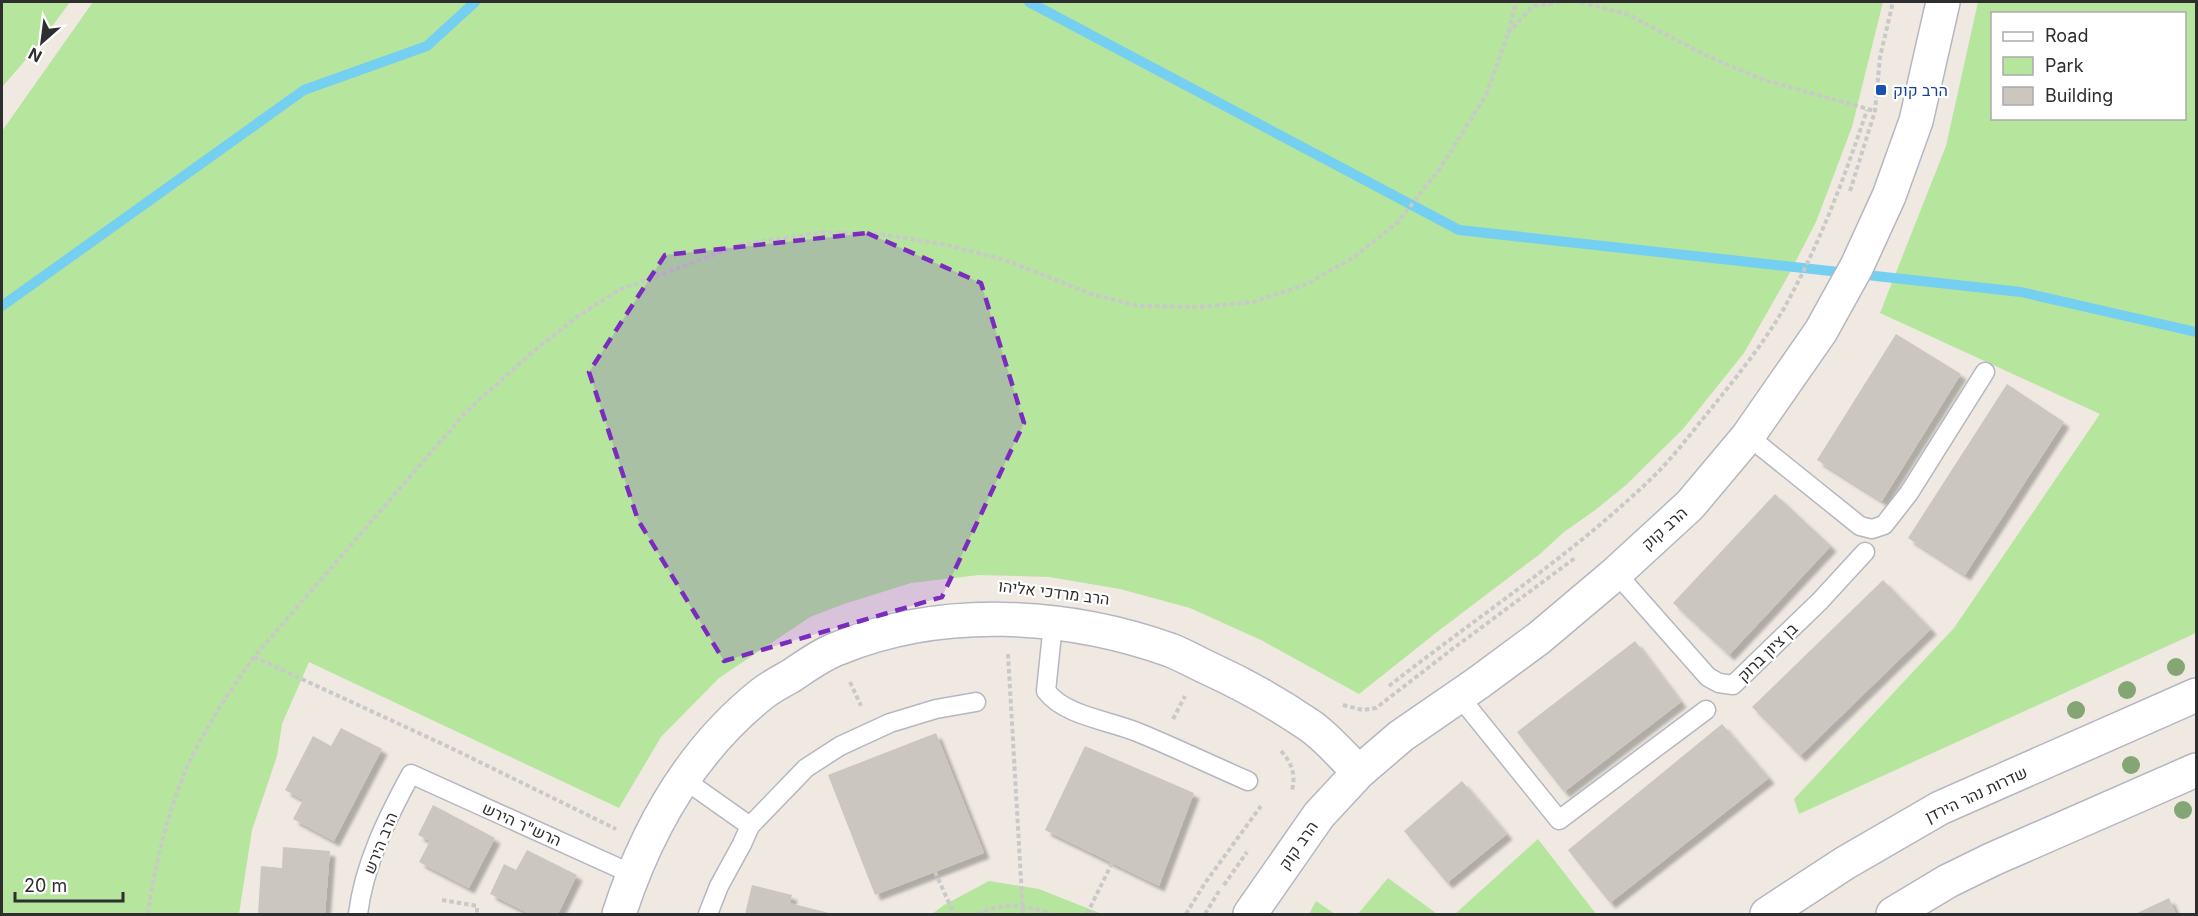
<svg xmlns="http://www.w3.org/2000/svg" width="2198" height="916" font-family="Inter,Heebo,sans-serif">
	<defs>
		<filter id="shadow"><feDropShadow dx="5.5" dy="5.5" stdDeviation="1.5" flood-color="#0004"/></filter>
	</defs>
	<rect width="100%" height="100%" fill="#efe9e1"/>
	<g fill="#b6e59e" fill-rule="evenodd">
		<path d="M2 2H70L36 48 2 87Z"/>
		<path d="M93 2H1883L1852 127 1816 222 1788 276 1744 353 1683 429 1626 485 1594 511 1564 532 1540 554 1437 632 1359 694 1261 640 1190 608 1120 589 1049 577 979 575 911 583 844 604 810 617 719 678 661 737 619 808 309 662 282 724 277 756 252 830 239 914H2V131Z"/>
		<path d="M1978 2H2196V633L1799 814 1794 799 1954 628 2100 414 1880 313 1946 146ZM1992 14H2184V118H1992Z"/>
		<path d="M1538 839 1596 914H1455Z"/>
		<path d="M1388 878 1437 914H1358Z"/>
		<path d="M989 881 1039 889 1102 914H932L944 905Z"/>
		<path d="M1316 901 1335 914H1309Z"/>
	</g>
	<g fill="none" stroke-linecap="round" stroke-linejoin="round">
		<g stroke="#75cff0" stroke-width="10">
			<path d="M1029 2 1459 230 2021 292 2196 332"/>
			<path d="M2 306 304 90 427 46 475 2"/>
		</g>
	</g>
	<g fill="#cbc7bf" filter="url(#shadow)">
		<path d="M1896 334 1961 374 1882 501 1817 460Z"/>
		<path d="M2007 384 2064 422 1965 575 1908 538Z"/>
		<path d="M1775 494 1831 546 1729 655 1673 603Z"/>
		<path d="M1883 580 1931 629 1800 756 1752 707Z"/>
		<path d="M1635 641 1681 702 1564 792 1517 732Z"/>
		<path d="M1722 724 1769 778 1610 903 1568 850Z"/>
		<path d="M341 728 382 749 334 841 293 819 303 800 285 790 313 736 331 746Z"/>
		<path d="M936 733 984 853 875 895 828 775Z"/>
		<path d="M1085 746 1194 793 1159 886 1045 830Z"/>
		<path d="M1462 781 1507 834 1447 883 1404 831Z"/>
		<path d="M433 805 495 838 469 888 419 862 430 841 418 835Z"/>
		<path d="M283 847 330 851 325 914H258L261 866 282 868Z"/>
		<path d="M527 850 577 875 558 914H530L490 894 504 864 516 870Z"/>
		<path d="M752 885 792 895 790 903 833 914H745Z"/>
		<path d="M2169 898 2176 914H2135Z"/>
	</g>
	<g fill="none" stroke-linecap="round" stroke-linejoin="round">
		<defs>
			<g id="service">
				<path d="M1748 436 1860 526 1872 529 1884 525 1909 493 1985 372"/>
				<path d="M1616 573 1708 677 1719 683 1733 685 1820 601 1865 552"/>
				<path d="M1053 624 1046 691C1065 716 1108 720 1137 732 1174 747 1211 765 1248 781"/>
				<path d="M1459 696 1559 820 1706 710"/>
				<path d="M682 778 750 826"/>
				<path d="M358 914C364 865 387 818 411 774L632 874"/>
				<path d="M708 914 719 886 742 844 750 826 806 768 840 746 890 723 936 709 976 702"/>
			</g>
			<path id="minor" d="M619 914C647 828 691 750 763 693 772 686 782 681 791 676 806 666 822 654 839 648 942 606 1066 613 1170 650 1183 655 1195 662 1208 668 1243 684 1277 703 1309 725 1327 737 1343 757 1359 772"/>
			<path id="tertiary" d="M1250 914 1319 815 1359 772 1401 736 1478 683 1539 638 1616 573 1690 505 1748 436 1821 331 1857 266 1889 196 1916 121 1943 2"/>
			<g id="secondary">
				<path d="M1767 914 1845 863 1940 808 2196 695"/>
				<path d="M1893 914 1948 881 1993 859 2196 770"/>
			</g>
		</defs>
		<use href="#service" stroke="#b4b7c1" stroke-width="21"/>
		<use href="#minor" stroke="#b4b7c1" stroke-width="36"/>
		<use href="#tertiary" stroke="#b4b7c1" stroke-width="36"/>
		<use href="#secondary" stroke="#b4b7c1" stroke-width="36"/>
		<g stroke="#c9c9c9" stroke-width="4" stroke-dasharray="4.5 3" stroke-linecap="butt">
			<path d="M1581 2 1629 15 1703 54 1761 79 1875 111"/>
			<path d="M1508 33 1533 6 1564 2"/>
			<path d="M1850 191 1875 111 1880 57 1893 2"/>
			<path d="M1008 654 1023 914"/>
			<path d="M254 657 449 747 616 829"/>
			<path d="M850 682 861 706"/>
			<path d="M1389 686C1478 616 1574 554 1655 475 1676 454 1695 428 1714 405 1738 375 1763 344 1783 310 1819 246 1844 179 1867 110"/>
			<path d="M1343 705 1363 710 1376 708 1451 650 1575 558"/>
			<path d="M1173 719 1185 696"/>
			<path d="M1281 751C1292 763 1296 775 1292 790"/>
			<path d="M935 872 954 914"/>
			<path d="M1224 885 1247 852"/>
			<path d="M442 900 477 906V914"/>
			<path d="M148 914C153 871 169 808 187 767 205 728 229 692 254 657L466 412 530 354 577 317 619 290 743 244 824 232 886 235 947 245 1005 260 1091 294 1138 306 1200 307 1253 302 1307 284 1354 257 1398 222 1441 167 1486 95 1508 34 1516 2"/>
			<path d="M977 914C1003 902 1025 905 1052 914"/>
			<path d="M1087 914 1112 863"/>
			<path d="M1186 914 1205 883 1261 806"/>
			<path d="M1205 914 1219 891"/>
		</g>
		<use href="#service" stroke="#fff" stroke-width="18"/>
		<use href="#minor" stroke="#fff" stroke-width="33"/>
		<use href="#tertiary" stroke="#fff" stroke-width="33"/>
		<use href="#secondary" stroke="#fff" stroke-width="33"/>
	</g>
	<g fill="#84a574">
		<circle cx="2176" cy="667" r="9"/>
		<circle cx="2127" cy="690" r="9"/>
		<circle cx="2076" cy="710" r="9"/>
		<circle cx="2131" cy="765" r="9"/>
		<circle cx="2183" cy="810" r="9"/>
	</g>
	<path fill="#7b2cbf" fill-opacity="0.2" stroke="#7b2cbf" stroke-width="4.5" stroke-dasharray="12 8" stroke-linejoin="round" d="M867 233 981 283 1024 423 942 597 724 661 638 520 589 372 665 255Z"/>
	<rect fill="#1a4fb4" stroke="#fff" stroke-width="2" x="1875" y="84" width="12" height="12" rx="3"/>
	<g text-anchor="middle" stroke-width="4.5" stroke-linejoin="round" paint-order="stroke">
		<g font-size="16" fill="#164399" stroke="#fff" text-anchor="start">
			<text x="1893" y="96">הרב קוק</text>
		</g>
		<g font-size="16" fill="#2e2e2e" stroke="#fff">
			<text transform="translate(1664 528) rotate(-42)" y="6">הרב קוק</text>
			<text transform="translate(1054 592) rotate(7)" y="6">הרב מרדכי אליהו</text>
			<text transform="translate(1767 652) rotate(-44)" y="6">בן ציון ברוק</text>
			<text transform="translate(1976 794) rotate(-25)" y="6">שדרות נהר הירדן</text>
			<text transform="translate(522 824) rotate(24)" y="6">הרש"ר הירש</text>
			<text transform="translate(380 843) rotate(-68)" y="6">הרב הירש</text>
			<text transform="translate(1298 845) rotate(-55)" y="6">הרב קוק</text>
		</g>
	</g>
	<rect width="2198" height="916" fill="none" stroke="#2e2e2e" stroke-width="6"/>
	<rect x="1991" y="12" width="195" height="108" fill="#ffffff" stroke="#ababab" stroke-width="1.5"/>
	<rect x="2003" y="32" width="30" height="9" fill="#ffffff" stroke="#ababab" stroke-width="1.5"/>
	<text x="2045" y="42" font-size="18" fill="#2e2e2e">Road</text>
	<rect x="2003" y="57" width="30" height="18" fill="#b6e59e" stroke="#ababab" stroke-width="1.5"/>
	<text x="2045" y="72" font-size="18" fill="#2e2e2e">Park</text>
	<rect x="2003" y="87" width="30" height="18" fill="#cbc7bf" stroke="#ababab" stroke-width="1.5"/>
	<text x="2045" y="102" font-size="18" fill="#2e2e2e">Building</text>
	<g transform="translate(42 42) rotate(208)" stroke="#ffffff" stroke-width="4.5" paint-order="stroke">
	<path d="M0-4.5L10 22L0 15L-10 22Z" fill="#2e2e2e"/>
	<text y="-9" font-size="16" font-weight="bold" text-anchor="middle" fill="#2e2e2e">N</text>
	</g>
	<path d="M15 892v9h108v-9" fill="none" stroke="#2e2e2e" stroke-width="3"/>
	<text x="24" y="892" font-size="18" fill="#2e2e2e" stroke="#ffffff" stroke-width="4.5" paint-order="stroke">20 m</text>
</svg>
